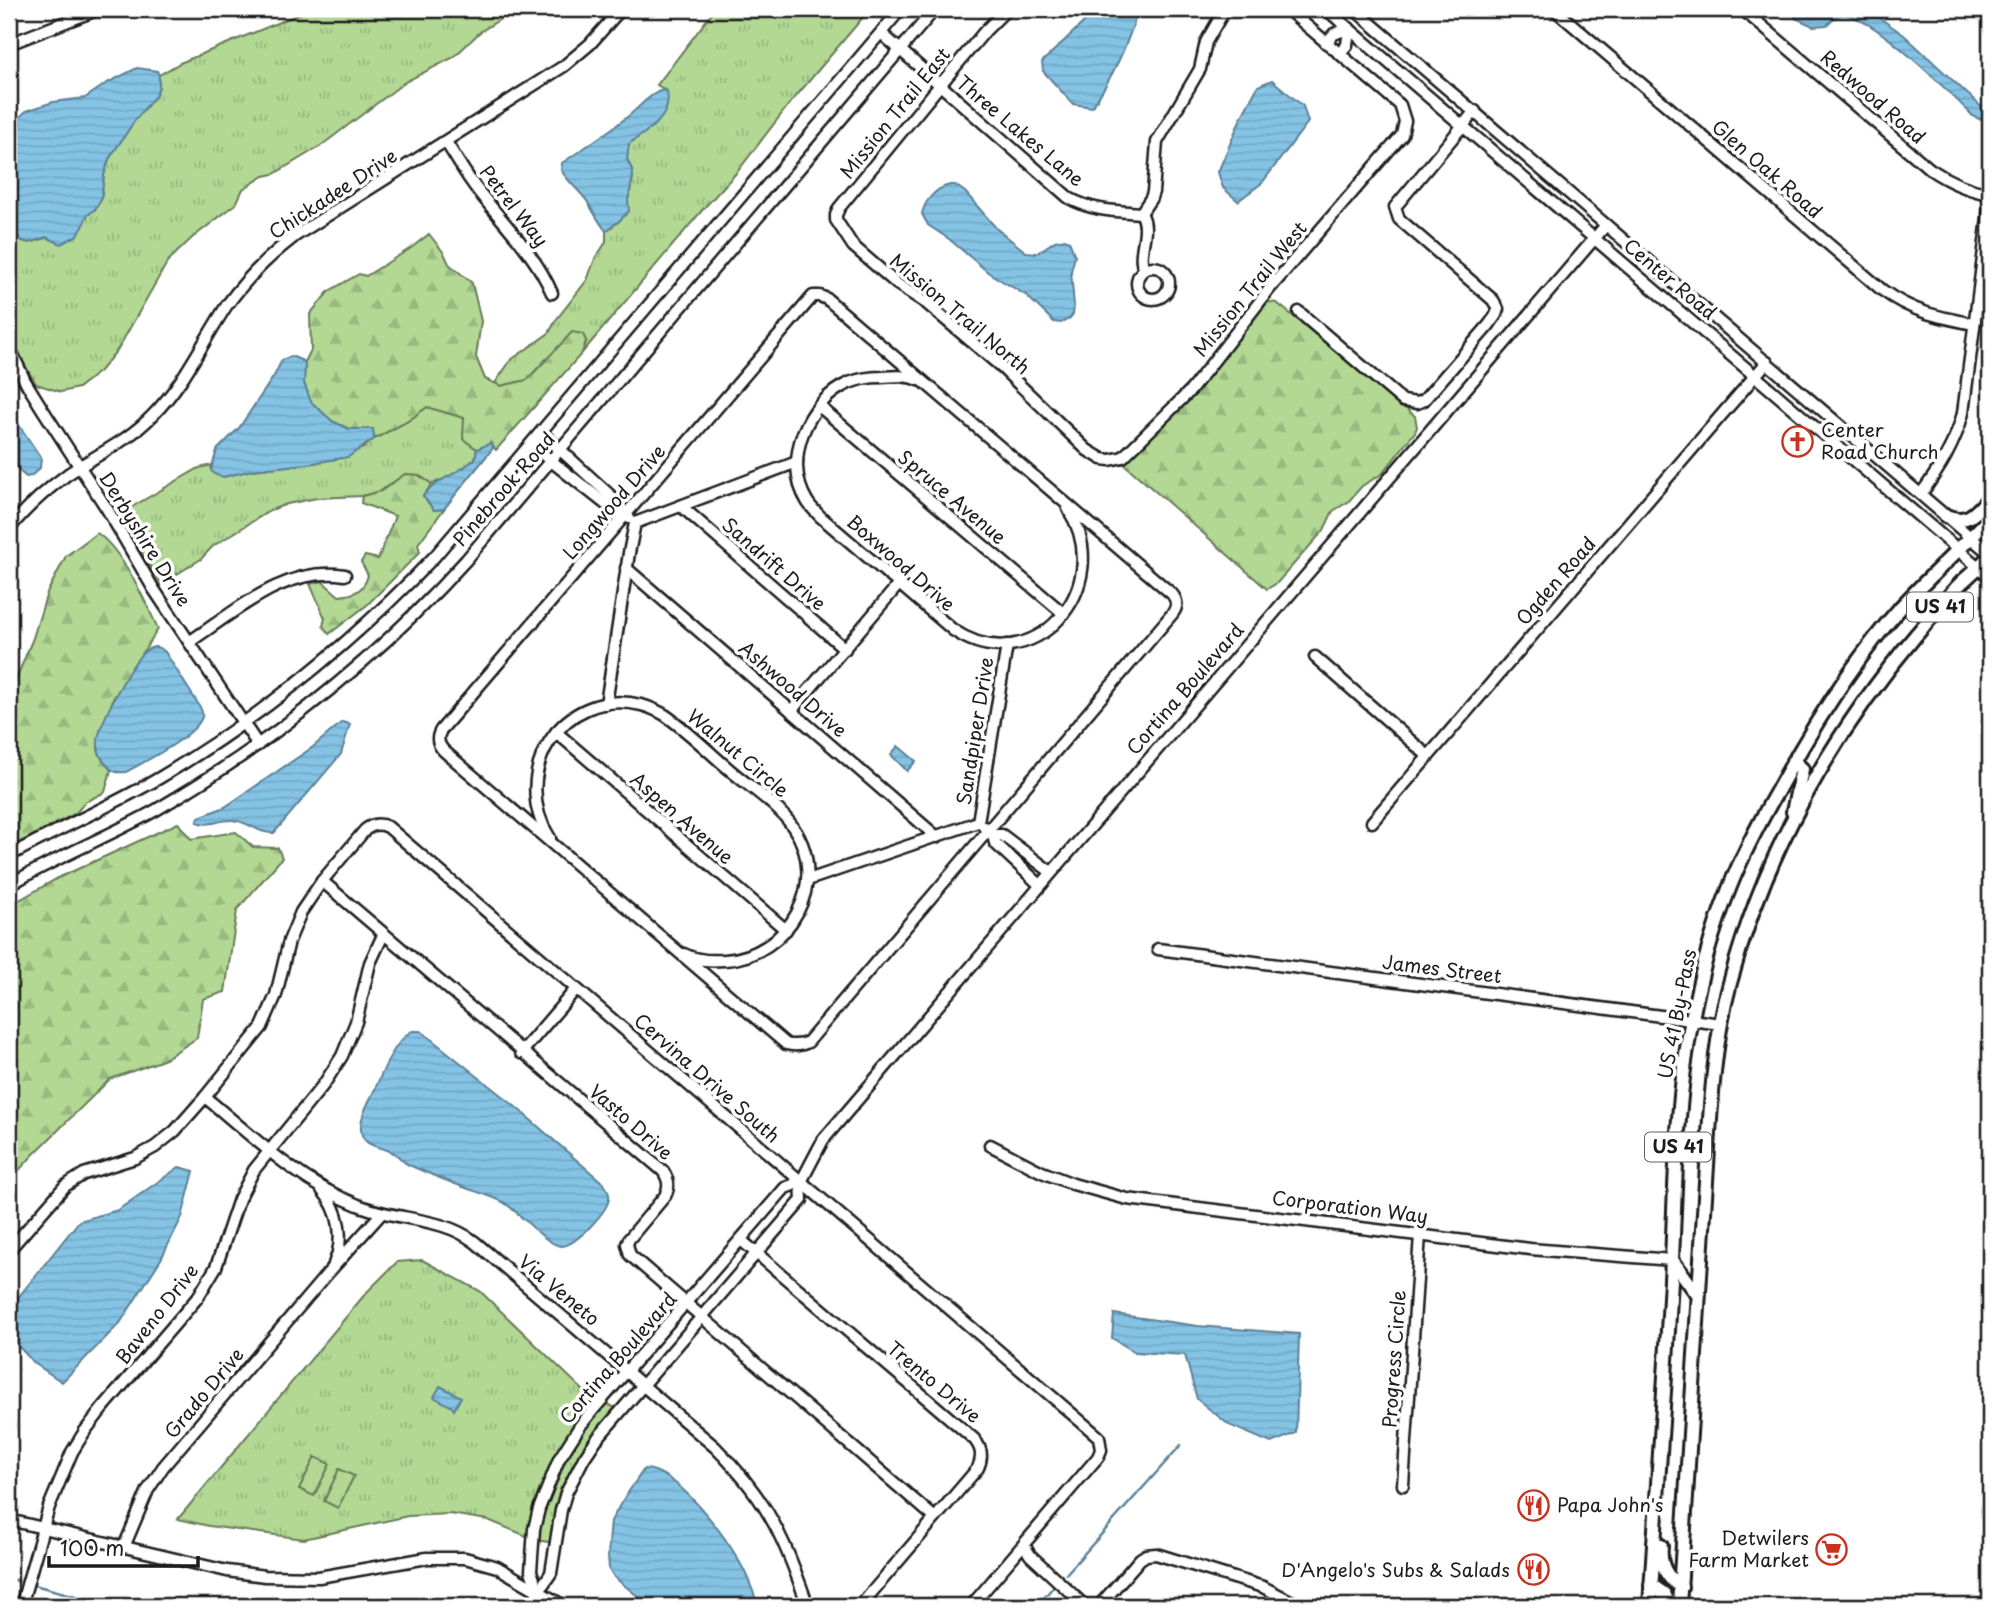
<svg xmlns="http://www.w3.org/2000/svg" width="1999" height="1615" font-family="'Playpen Sans',sans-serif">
	<defs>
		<pattern id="grass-tufts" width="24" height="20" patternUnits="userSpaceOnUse" patternTransform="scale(1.75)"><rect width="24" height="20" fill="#b2d894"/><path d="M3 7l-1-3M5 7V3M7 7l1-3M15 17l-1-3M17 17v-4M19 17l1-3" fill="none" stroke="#98b97f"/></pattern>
		<pattern id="forest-firs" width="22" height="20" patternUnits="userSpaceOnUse" patternTransform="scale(1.75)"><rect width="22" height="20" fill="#b2d894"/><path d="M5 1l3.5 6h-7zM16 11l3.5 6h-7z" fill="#98b97f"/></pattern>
		<pattern id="water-rules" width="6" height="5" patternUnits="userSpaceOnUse" patternTransform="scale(1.75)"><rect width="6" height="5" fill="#85c3e5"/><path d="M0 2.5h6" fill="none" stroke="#72a7c4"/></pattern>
	</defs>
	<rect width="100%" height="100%" fill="#fff"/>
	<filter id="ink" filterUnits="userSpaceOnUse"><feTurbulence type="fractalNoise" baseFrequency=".0143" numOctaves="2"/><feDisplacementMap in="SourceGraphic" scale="14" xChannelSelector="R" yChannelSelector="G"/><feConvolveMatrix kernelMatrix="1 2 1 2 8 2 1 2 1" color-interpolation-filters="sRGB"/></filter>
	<g filter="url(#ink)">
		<g fill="url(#grass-tufts)" stroke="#677a58" stroke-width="2">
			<path d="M311 9H516L480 32 454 57 405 82 322 145 274 174 264 176 243 189 236 204 192 238 168 261 118 349 100 371 78 388 61 392 36 384 17 352 9 329V125L20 117 19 159 10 220 29 243 83 227 85 217 95 209 101 199 104 175 109 159 135 120 156 95 159 86V75L180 63Z"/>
			<path d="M715 9H870L787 107 737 172 704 208 582 353 586 342 546 359 527 380 501 386 495 383 511 360 549 333 556 320 587 280 595 259 606 242V231L619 221 628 200 633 177 632 170 627 159 629 143 639 136 667 91 657 85Z"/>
			<path d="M427 407 465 418 463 439 477 449 475 459C462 471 448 478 432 484L418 475 405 474 381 491 362 496 317 498 287 504 271 510 213 546 201 559 161 584 118 515 199 468 212 465 211 470 223 477 252 470 314 463 363 448 374 439 408 421Z"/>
			<path d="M422 1260 480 1291 588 1395 622 1411 595 1432 560 1504 555 1543 536 1540 488 1520 450 1514 408 1516 304 1539 209 1526 178 1519 366 1293 397 1262Z"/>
		</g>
		<g fill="url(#forest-firs)" stroke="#677a58" stroke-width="2">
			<path d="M429 234 444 253 449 264 472 283 481 321 476 357 485 379 501 386 527 380 572 332 583 334 586 341 582 353 496 450 491 444 477 449 463 439 464 418 427 407 408 421 374 439 373 429H349L332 421 311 402 304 383 305 362 311 350 310 314 329 291 359 274 366 276 411 248Z"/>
			<path d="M1268 302 1277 303 1415 416 1417 427 1415 432 1382 474 1362 486 1348 502 1333 511 1324 530 1277 583 1267 589 1116 457Z"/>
			<path d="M405 474 418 475 432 484 423 496 434 510 444 509 418 544 420 552 367 605 329 634 323 626 325 618 310 584 322 581 339 596C353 595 364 591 368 575L361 562 365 556 378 559 395 516 361 503 362 496 381 491Z"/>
			<path d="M97 533C121 549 146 602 158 629L113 699 98 750 102 759 111 770 105 792 85 802 76 813 9 848V689L15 682 33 638 47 593 66 556Z"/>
			<path d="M178 823 191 839 236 832 253 847 278 848 282 858 237 910 225 992 203 999 197 1038 163 1060 110 1079 34 1154 9 1181V906L58 878Z"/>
		</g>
		<g fill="#b2d894" stroke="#677a58" stroke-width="2">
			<path d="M315 1457 330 1464 314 1496 299 1489Z"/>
			<path d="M339 1469 354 1476 338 1508 324 1501Z"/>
		</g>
		<g fill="url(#water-rules)" stroke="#5b8095" stroke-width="2">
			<path d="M1092 9H1138C1128 45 1113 76 1092 107L1073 104 1043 71 1042 62 1083 23Z"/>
			<path d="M1800 9 1818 13 1825 9H1870L1877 16 1904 35 1988 113 1981 120 1973 116C1950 93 1874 16 1845 15 1837 14 1832 19 1827 25L1813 26 1795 18 1796 12Z"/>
			<path d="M137 68 157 71 159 75V86L156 95 135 120 109 159 104 175 101 199 95 209 86 217 83 227 76 236 61 244 46 237 29 243 22 241 11 228 10 220 19 159 20 117 26 111 53 102 85 98 107 83Z"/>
			<path d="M1272 80 1303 106 1308 122 1262 183 1238 201 1223 188 1218 172 1241 118 1258 86Z"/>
			<path d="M662 90 667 91C673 119 646 131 629 144L627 159 632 170 633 177 628 200 629 211 619 221 606 231C598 221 593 211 587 201 579 190 568 182 561 170L562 163C584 148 606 134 627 117 639 108 648 95 662 90Z"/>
			<path d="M950 185H955L965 192 997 229 1026 252 1037 253 1055 241 1065 239 1069 241 1075 256 1071 271 1074 306 1073 314 1070 318 1061 323 1054 322 1027 296 989 273 949 239 928 225 922 214C925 200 936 188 950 185Z"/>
			<path d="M291 356 305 362 304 383 311 402 332 421 349 429H373L374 439 348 457 314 463 252 470 223 477 214 474 211 470 217 450 239 428 274 376 282 360Z"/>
			<path d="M9 410 41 458 40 468 31 476 26 477C5 462 9 433 9 410Z"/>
			<path d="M491 443 493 448 444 509 434 510 423 496C436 479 458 474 475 459L477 449Z"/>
			<path d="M154 647 160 648 165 652 200 707C202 712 203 712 202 717 196 736 144 762 126 772 117 773 112 772 107 765 100 758 97 749 98 740 100 722 131 663 144 652 147 649 150 648 154 647Z"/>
			<path d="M342 722 350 724 341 754 274 833C258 834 247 820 231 820 218 820 209 827 197 822L199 817 225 807 313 747Z"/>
			<path d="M898 746 916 761 907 771 891 755Z"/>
			<path d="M412 1031H421L517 1108 604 1184C607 1189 610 1192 609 1198 608 1211 576 1245 562 1246 546 1246 518 1210 503 1202 489 1195 473 1191 458 1185 442 1179 425 1172 409 1165 402 1162 399 1155 392 1152 380 1146 361 1147 361 1129 360 1116 370 1100 375 1089 384 1069 393 1043 412 1031Z"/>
			<path d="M179 1167 194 1171 182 1217 161 1259 120 1323 62 1382 34 1363 9 1336V1313L13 1304 79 1221 118 1210Z"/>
			<path d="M1114 1314 1198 1326 1299 1334 1296 1433 1271 1443 1229 1425 1197 1399 1185 1355 1135 1352 1112 1338Z"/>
			<path d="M440 1386 461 1397 454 1410 452 1407 434 1397Z"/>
			<path d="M644 1469C677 1469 724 1535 739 1561 748 1576 753 1590 758 1606H650L614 1577 609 1569 608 1555 611 1521 621 1503Z"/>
		</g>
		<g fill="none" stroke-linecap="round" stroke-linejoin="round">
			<g stroke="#5b8095" stroke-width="2.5">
				<path d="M1066 1574 1181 1445"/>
				<path d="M9 1578 18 1581"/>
				<path d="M34 1585 114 1606"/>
				<path d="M1037 1606 1053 1587"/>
			</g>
			<defs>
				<g id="minor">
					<path d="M1007 9 985 31 940 85 839 208 836 215V220L853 246 897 284 926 303 999 365 1087 450 1102 459 1110 460 1123 457 1191 390 1271 287 1402 135 1405 121 1400 105 1287 9"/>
					<path d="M1326 9 1990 577"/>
					<path d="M1354 9 1990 554"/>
					<path d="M1554 9 1882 290C1912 312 1938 317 1974 324"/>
					<path d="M1742 9 1930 169C1949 182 1967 190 1990 194"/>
					<path d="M881 33 1069 198C1092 211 1115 211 1141 213L1151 198 1153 192 1157 142 1200 69 1206 42 1225 9"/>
					<path d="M1326 43 1334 34 1349 28"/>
					<path d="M9 44 99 9"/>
					<path d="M1339 54 1347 45 1349 28"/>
					<path d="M446 142C457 159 466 176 479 192 505 225 535 254 552 293"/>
					<path d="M1141 213C1152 231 1136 252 1144 270"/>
					<circle cx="1153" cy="283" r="16"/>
					<path d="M813 296H820L827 299 1172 594C1177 600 1178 606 1173 613L808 1042C800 1046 794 1046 786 1044L444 751C438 745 436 738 441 730Z"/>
					<path d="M1299 312 1403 401 1417 403 1424 400 1489 325 1496 315 1498 309 1493 300 1399 219 1395 207 1475 111"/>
					<path d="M9 346 25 381 43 410 107 509 153 588 258 745"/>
					<path d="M919 380C907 375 894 376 881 377 870 377 859 379 849 383 807 401 782 460 807 501 811 508 817 513 822 518L953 630C1032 684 1118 587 1068 509"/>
					<path d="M819 406 1063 613"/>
					<path d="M542 433 613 498 629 518"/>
					<path d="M531 445 607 505 622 513"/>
					<path d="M1921 494C1940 468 1955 444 1963 413L1990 203"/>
					<path d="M681 506 845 649"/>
					<path d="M9 529C26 508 46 490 68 474 96 455 128 441 152 416 184 384 202 343 227 305 246 279 269 256 295 236L564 66 590 44 621 9"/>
					<path d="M626 568 937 837"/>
					<path d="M189 642C235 612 286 565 345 575"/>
					<path d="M1315 657 1428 756"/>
					<path d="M606 704 629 553 635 523 797 462"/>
					<path d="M791 711 899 584"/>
					<path d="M556 732 786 930"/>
					<path d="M978 822 1007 645"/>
					<path d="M1372 822 1767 362"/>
					<path d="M984 827 993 835 995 843 1040 885"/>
					<path d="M993 835H1002L1051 872"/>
					<path d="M550 838C508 774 562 686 641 705 649 707 658 711 665 715 688 731 709 752 730 770 751 788 778 805 793 827 831 882 789 956 725 960 711 961 697 961 684 954"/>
					<path d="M9 856C59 828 112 806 161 777 263 716 353 642 435 556L901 9"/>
					<path d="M808 880 978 822"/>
					<path d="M322 881 663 1171C669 1180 670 1187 665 1196L629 1239 627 1244 630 1255 935 1518"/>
					<path d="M9 885C56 857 108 837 156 810 273 742 375 661 466 560L935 9"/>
					<path d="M1158 949 1721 1024"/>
					<path d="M521 1053 576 989"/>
					<path d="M205 1097C253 1137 299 1182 358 1205 396 1221 441 1216 475 1242L715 1447C742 1474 766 1504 782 1540 792 1561 800 1584 808 1606"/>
					<path d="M990 1145 1042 1172 1073 1184 1127 1199 1530 1249 1672 1260"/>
					<path d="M322 1190C340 1210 345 1239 334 1264"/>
					<path d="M741 1240 974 1439C982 1448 983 1457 978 1468L860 1606"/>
					<path d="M9 1250 65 1186 84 1174 135 1158 155 1147 175 1131 205 1097 262 1027 276 995 289 941 301 912 322 881 365 830C373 824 379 823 388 827L1099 1437 1101 1450 1098 1457 971 1606"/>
					<path d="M1403 1485 1420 1235"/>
					<path d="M9 1520 227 1571 265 1576 319 1577 427 1558H465L497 1567 564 1606"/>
					<path d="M1024 1545 1030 1555 1085 1606"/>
					<path d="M124 1547 148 1490 163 1467 328 1273 381 1214"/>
					<path d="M538 1591 531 1571 534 1529 539 1509 559 1459 580 1426 593 1410 785 1188 801 1182"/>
					<path d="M21 1606 49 1507 72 1452 85 1431 102 1409 198 1297 216 1267 239 1199 254 1170 324 1084 342 1056 356 1022 370 963 383 935"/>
					<path d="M534 1606 538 1592 551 1573 561 1510 566 1493 584 1458 596 1440 802 1200 801 1182 823 1140 1606 225"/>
					<path d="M1099 1606 1140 1559 1146 1555 1156 1554 1263 1587 1300 1606"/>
				</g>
				<g id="major">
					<path d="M1946 516C1969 525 1976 512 1990 497"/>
					<path d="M1793 761 1802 769 1793 812"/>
					<path d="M1672 1260 1698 1295"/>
					<path d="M1661 1546C1659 1563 1666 1578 1681 1587"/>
					<path d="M1651 1585 1664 1594 1670 1606"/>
					<path d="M1650 1606C1657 1498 1665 1389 1671 1280 1675 1206 1675 1129 1686 1055 1694 999 1708 942 1729 889 1743 853 1760 821 1779 788 1814 724 1853 661 1902 606 1930 576 1961 548 1990 518"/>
					<path d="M1679 1606C1688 1470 1695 1334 1705 1197 1710 1126 1711 1053 1730 983 1764 854 1831 736 1916 635 1931 618 1945 599 1961 583 1971 574 1981 565 1990 556"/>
				</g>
			</defs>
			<use href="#minor" stroke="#1c1c1c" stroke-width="15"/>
			<use href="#major" stroke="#1c1c1c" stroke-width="18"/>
			<use href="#minor" stroke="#fff" stroke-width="10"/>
			<use href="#major" stroke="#fff" stroke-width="12"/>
		</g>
	</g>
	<defs>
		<symbol id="church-ring" viewBox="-11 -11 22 22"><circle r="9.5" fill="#fff" stroke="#c8321e" stroke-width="1.5"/><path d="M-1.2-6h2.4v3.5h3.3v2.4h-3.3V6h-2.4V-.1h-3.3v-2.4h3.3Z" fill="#c8321e"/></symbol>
		<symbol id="restaurant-ring" viewBox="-11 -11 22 22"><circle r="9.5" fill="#fff" stroke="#c8321e" stroke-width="1.5"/><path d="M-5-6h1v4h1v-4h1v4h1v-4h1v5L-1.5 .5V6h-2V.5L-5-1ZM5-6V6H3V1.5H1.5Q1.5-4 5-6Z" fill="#c8321e"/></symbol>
		<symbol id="supermarket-ring" viewBox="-11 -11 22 22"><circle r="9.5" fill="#fff" stroke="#c8321e" stroke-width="1.5"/><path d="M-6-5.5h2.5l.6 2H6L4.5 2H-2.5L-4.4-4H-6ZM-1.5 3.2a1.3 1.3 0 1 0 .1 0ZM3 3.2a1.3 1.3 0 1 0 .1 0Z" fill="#c8321e"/></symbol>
	</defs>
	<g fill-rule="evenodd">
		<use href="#church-ring" x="1780" y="424" width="35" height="35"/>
		<use href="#restaurant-ring" x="1516" y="1488" width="35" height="35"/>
		<use href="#supermarket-ring" x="1814" y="1532" width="35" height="35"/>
		<use href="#restaurant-ring" x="1516" y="1552" width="35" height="35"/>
	</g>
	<g text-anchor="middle" stroke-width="7" stroke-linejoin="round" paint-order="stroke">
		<g fill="#fff" stroke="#606060" stroke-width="2">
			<rect x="1907" y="592.5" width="66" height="29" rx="5"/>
			<rect x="1645" y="1132.5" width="66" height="29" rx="5"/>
		</g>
		<g font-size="18" font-weight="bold" fill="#1c1c1c">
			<text x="1940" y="613">US 41</text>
			<text x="1678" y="1153">US 41</text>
		</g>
		<g font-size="19" fill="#1c1c1c" stroke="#fff">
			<text transform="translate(1873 97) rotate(41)" y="7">Redwood Road</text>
			<text transform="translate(895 113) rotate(-51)" y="7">Mission Trail East</text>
			<text transform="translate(1020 131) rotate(40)" y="7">Three Lakes Lane</text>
			<text transform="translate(1767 169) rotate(41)" y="7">Glen Oak Road</text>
			<text transform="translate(333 194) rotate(-33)" y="7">Chickadee Drive</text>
			<text transform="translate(514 206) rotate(52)" y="7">Petrel Way</text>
			<text transform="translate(1670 279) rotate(40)" y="7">Center Road</text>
			<text transform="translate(1250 289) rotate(-51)" y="7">Mission Trail West</text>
			<text transform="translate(960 314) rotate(40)" y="7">Mission Trail North</text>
			<text transform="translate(504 489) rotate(-49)" y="7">Pinebrook Road</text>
			<text transform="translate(952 497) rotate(40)" y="7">Spruce Avenue</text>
			<text transform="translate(614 502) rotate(-49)" y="7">Longwood Drive</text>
			<text transform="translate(145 539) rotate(58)" y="7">Derbyshire Drive</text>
			<text transform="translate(901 563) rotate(41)" y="7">Boxwood Drive</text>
			<text transform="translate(774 564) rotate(41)" y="7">Sandrift Drive</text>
			<text transform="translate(1556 581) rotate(-49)" y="7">Ogden Road</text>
			<text transform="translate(793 689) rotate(41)" y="7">Ashwood Drive</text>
			<text transform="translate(1185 689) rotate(-49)" y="7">Cortina Boulevard</text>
			<text transform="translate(975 731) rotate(-81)" y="7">Sandpiper Drive</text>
			<text transform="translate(738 753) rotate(40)" y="7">Walnut Circle</text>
			<text transform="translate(682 818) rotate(41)" y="7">Aspen Avenue</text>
			<text transform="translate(1442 969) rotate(7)" y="7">James Street</text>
			<text transform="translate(1677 1014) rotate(-79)" y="7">US 41 By-Pass</text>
			<text transform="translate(707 1078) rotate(41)" y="7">Cervina Drive South</text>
			<text transform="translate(631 1122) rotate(41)" y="7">Vasto Drive</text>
			<text transform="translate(1350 1207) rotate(7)" y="7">Corporation Way</text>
			<text transform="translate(559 1290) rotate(40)" y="7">Via Veneto</text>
			<text transform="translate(157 1314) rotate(-52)" y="7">Baveno Drive</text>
			<text transform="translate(618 1358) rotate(-49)" y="7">Cortina Boulevard</text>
			<text transform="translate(1394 1359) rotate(-86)" y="7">Progress Circle</text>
			<text transform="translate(934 1382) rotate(40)" y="7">Trento Drive</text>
			<text transform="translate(204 1393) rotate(-50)" y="7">Grado Drive</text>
		</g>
		<g font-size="19" fill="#1c1c1c" stroke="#fff" text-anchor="start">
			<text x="1821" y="437">Center<tspan x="1821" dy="22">Road Church</tspan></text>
			<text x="1557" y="1512">Papa John's</text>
			<text x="1809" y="1545" text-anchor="end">Detwilers<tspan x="1809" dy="22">Farm Market</tspan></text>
			<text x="1510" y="1577" text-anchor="end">D'Angelo's Subs &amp; Salads</text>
		</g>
	</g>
	<rect width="1999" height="1615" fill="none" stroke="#fff" stroke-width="35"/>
	<rect x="18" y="18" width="1964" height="1580" fill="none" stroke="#1c1c1c" stroke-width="2.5" filter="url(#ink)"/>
	<path d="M49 1556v10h149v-10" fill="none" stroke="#1c1c1c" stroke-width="3.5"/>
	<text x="60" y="1556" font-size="21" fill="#1c1c1c" stroke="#ffffff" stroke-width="5" paint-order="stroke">100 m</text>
</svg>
